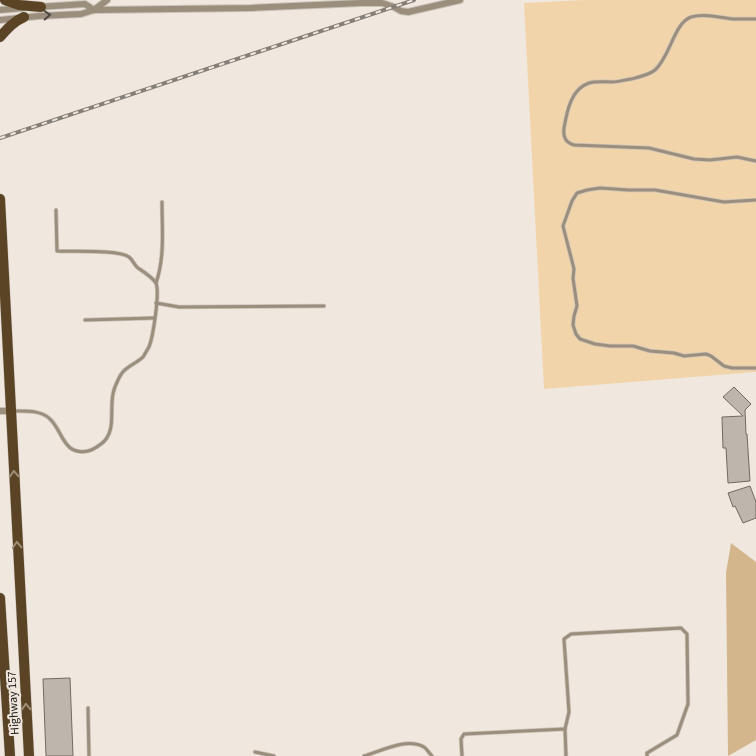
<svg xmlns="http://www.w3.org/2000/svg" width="756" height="756" font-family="'Source Sans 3',sans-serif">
	<rect width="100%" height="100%" fill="#f0e8de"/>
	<path fill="#f2d4ab" d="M584 0H756V372L544 389 524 3Z"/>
	<path fill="#d4b68d" d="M731 543 756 562V740L728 756 726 573Z"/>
	<g fill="#bdb6ac" stroke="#716a62">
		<path d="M734 387 751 404 745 410 746 434H747L750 481 728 483 726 448H723L722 417 743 416 723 397Z"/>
		<path d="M750 486 756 502V518L743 523 735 506 733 507 728 493Z"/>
		<path d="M70 678 73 756H46L43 679Z"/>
	</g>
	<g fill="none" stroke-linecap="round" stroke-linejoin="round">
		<defs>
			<g id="lane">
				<path d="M756 19C748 19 741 19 733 19 719 18 705 13 691 17 674 23 670 57 655 70 649 75 639 77 631 79 624 80 618 82 612 82 604 82 596 81 589 83 571 89 567 111 564 128 563 137 565 142 574 145L649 148 694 159 710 160 737 157 756 161"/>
				<path d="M756 200 724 202 655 190H629L600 188 587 190 577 193 572 201 563 226 574 269 573 278 577 306 574 316 573 325 576 334 580 339 595 344 610 346H633L650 351 674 353 684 356 706 354 711 356 724 366 732 368H756"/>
				<path d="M156 283C165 257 162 229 162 202"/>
				<path d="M156 303 179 307 324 306"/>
				<path d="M85 320 154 318"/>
				<path d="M14 411C26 411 41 410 50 419 63 431 63 456 88 451 93 450 97 447 101 444 119 431 107 404 115 387 117 382 119 377 122 373 127 366 137 363 143 357 145 354 147 350 149 347 153 337 160 293 156 283 152 277 144 272 138 268 134 265 133 260 129 257 118 249 72 252 57 251L56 210"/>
				<path d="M88 708 89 756"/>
				<path d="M255 752 274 756"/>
				<path d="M364 756C382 751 406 737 424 747 427 749 429 753 432 756"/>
				<path d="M462 756 461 739 464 734 565 729"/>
				<path d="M566 756 565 729 569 712 564 639 571 634 681 628 687 634 688 704 677 735 647 753V756"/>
			</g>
			<g id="street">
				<path d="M38 7 85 4 94 10"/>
				<path d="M0 10 23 8"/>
				<path d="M94 10 107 0"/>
				<path d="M0 20 39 16 81 14 94 10 251 8 361 3H382L394 7 401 11 408 12 460 0"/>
				<path d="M0 411H11"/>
			</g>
			<g id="primary">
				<path d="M5 0 19 5 41 7"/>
				<path d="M0 37C7 29 14 21 24 17"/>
				<path d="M0 199 29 756"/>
				<path d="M0 598 10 756"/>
			</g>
		</defs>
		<use href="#lane" stroke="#cac3ba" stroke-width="4.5"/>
		<use href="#street" stroke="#cac3ba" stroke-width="8"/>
		<use href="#primary" stroke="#cac3ba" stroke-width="11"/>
		<use href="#lane" stroke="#9b8e7d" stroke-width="3"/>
		<use href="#street" stroke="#9b8e7d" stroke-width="6"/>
		<use href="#primary" stroke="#5a4425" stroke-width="10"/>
		<defs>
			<path id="rail" d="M0 138 414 0"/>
		</defs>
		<use href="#rail" stroke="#857f79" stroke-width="4"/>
		<use href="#rail" stroke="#f0e8de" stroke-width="2" stroke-dasharray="5.5" stroke-linecap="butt"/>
	</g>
	<defs><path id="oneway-chevron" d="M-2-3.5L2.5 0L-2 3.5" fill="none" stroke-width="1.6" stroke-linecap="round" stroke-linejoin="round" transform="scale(1.25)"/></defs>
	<use stroke="#4e473f" href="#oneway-chevron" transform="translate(47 15) rotate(-3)"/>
	<g stroke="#9e8e78">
		<use href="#oneway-chevron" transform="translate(14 474) rotate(-93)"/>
		<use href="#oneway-chevron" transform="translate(17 545) rotate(-93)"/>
		<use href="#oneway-chevron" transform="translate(26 707) rotate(-93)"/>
	</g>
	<g text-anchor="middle" stroke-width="4" stroke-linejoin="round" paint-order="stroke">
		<g font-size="12" fill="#1b1815" stroke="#f0e8de">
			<text transform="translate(13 703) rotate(-93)" y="4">Highway 157</text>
		</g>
	</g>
</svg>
